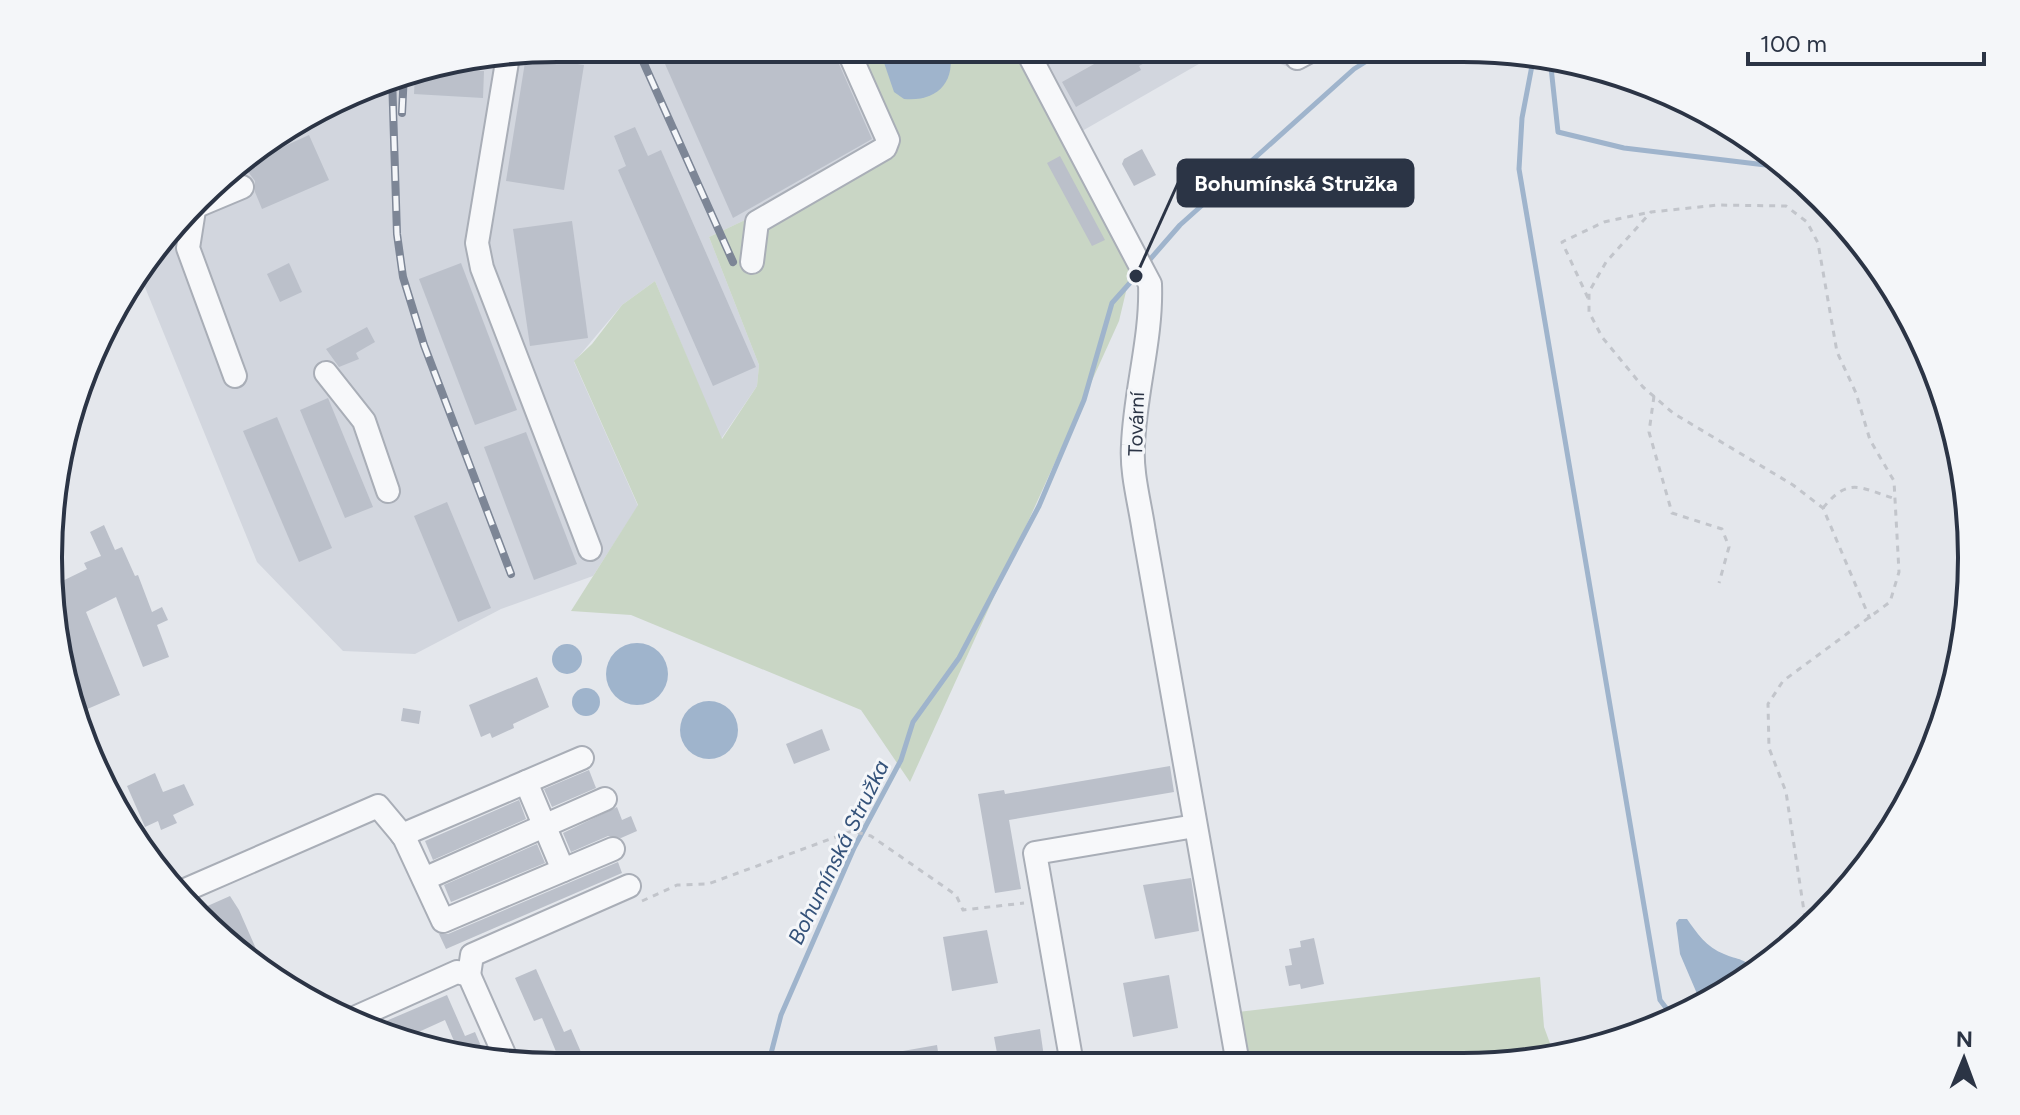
<svg xmlns="http://www.w3.org/2000/svg" width="2020" height="1115" font-family="Figtree,sans-serif">
	<rect width="100%" height="100%" fill="#e4e7ec"/>
	<g fill="#d2d6de">
		<path d="M558 48H857L899 147 709 237 759 365 757 386 721 439 655 281 622 305 574 362 638 506 593 576 501 609 415 654 343 651 257 562 140 275 141 267 247 154 393 75Z"/>
		<path d="M1013 49H1225L1063 142Z"/>
		<path d="M1241 49H1343L1299 71Z"/>
	</g>
	<g fill="#c9d6c5">
		<path d="M857 48 1013 49 1133 262 1119 321 910 782 861 710 631 615 571 611 638 505 574 361 592 344 622 305 655 281 722 439 757 386 759 365 709 237 899 147Z"/>
		<path d="M1540 977 1544 1027 1555 1057 1529 1063 1248 1064 1238 1012Z"/>
	</g>
	<g fill="#9fb4cc">
		<path d="M879 48H949C957 82 937 102 904 99L894 92Z"/>
		<circle cx="637" cy="674" r="31"/>
		<circle cx="567" cy="659" r="15"/>
		<circle cx="586" cy="702" r="14"/>
		<circle cx="709" cy="730" r="29"/>
		<path d="M1679 919H1687C1696 932 1707 948 1724 954 1737 960 1748 958 1755 973L1701 1003 1680 954 1676 923Z"/>
	</g>
	<g fill="none" stroke-linecap="round" stroke-linejoin="round">
		<g stroke="#9fb4cc" stroke-width="5">
			<path d="M1534 55 1522 118 1519 169 1660 1000 1673 1017"/>
			<path d="M1550 58 1558 132 1624 148 1774 166"/>
			<path d="M1146 264 1180 225 1354 69 1386 49"/>
			<path d="M768 1065 781 1015 854 848 901 760 913 722 959 658 1039 506 1084 400 1112 303 1137 275"/>
		</g>
	</g>
	<g fill="#bbc0ca">
		<path d="M658 48H832L872 139 733 218Z"/>
		<path d="M1121 49H1170L1139 66 1141 70 1076 107 1062 82Z"/>
		<path d="M526 56 584 65 564 190 506 181Z"/>
		<path d="M469 63 468 71H484L483 98 414 94 415 72Z"/>
		<path d="M635 127 648 156 661 150 756 367 713 386 618 170 626 166 614 136Z"/>
		<path d="M309 135 329 180 262 209 255 192V181L243 165Z"/>
		<path d="M1142 149 1156 175 1134 186 1122 164 1124 159Z"/>
		<path d="M1060 156 1105 240 1092 246 1047 163Z"/>
		<path d="M572 221 588 338 530 346 513 229Z"/>
		<path d="M289 263 302 292 280 302 267 274Z"/>
		<path d="M461 263 517 410 475 425 419 279Z"/>
		<path d="M367 327 375 342 356 353 359 359 339 367 326 349Z"/>
		<path d="M328 398 373 507 345 518 300 410Z"/>
		<path d="M277 417 332 548 299 562 243 431Z"/>
		<path d="M526 432 577 564 534 580 484 447Z"/>
		<path d="M447 502 491 608 458 622 414 516Z"/>
		<path d="M104 525 115 550 122 547 135 576 138 575 152 612 162 607 168 620 157 625 169 657 143 667 116 597 86 612 120 695 78 713 50 587 87 569 84 563 101 556 90 532Z"/>
		<path d="M537 677 549 707 513 724 514 728 492 738 490 733 481 737 469 705Z"/>
		<path d="M403 708 421 711 419 724 401 721Z"/>
		<path d="M822 729 830 750 794 764 786 744Z"/>
		<path d="M1170 766 1174 792 1009 820 1021 889 995 893 978 794 1004 790 1005 794Z"/>
		<path d="M589 770 596 788 552 807 544 789Z"/>
		<path d="M155 773 163 792 184 784 194 805 173 815 177 823 161 830 158 821 145 827 127 786Z"/>
		<path d="M519 800 526 819 433 860 425 841Z"/>
		<path d="M617 807 622 820 631 816 637 831 621 838 608 836 571 852 563 833Z"/>
		<path d="M537 844 545 863 451 902 444 885Z"/>
		<path d="M618 862 622 873 446 949 439 934H448Z"/>
		<path d="M1191 878 1199 931 1155 939 1143 885Z"/>
		<path d="M230 896 239 910 264 967 200 915 206 913 203 908Z"/>
		<path d="M987 930 998 983 952 991 943 937Z"/>
		<path d="M1314 938 1324 984 1301 989 1300 984 1289 986 1285 966 1292 965 1289 949 1301 947 1300 941Z"/>
		<path d="M536 969 564 1032 571 1029 587 1066H562L542 1018 534 1021 515 978Z"/>
		<path d="M1169 975 1178 1028 1133 1037 1123 983Z"/>
		<path d="M447 995 465 1036 475 1032 487 1060 460 1055 445 1020 401 1040 372 1027Z"/>
		<path d="M1040 1029 1045 1064H999L994 1037Z"/>
		<path d="M937 1045 940 1065H863V1058Z"/>
	</g>
	<g fill="none" stroke-linecap="round" stroke-linejoin="round">
		<defs>
			<g id="minor">
				<path d="M1026 49 1150 284C1152 338 1135 391 1133 445 1131 473 1140 504 1144 532L1238 1064"/>
				<path d="M1292 49 1297 58 1314 49"/>
				<path d="M508 56 477 243 482 268 590 549"/>
				<path d="M199 205 242 187"/>
				<path d="M194 210 188 248 235 376"/>
				<path d="M752 262 757 222 885 148 888 140 847 48"/>
				<path d="M326 373 364 421 388 491"/>
				<path d="M526 782 582 758"/>
				<path d="M402 835 526 782 563 870"/>
				<path d="M424 879 605 799"/>
				<path d="M176 894 378 806 404 837 443 921 613 849"/>
				<path d="M469 975 472 955 629 886"/>
				<path d="M352 1019 457 972 469 975 508 1063"/>
				<path d="M1072 1064 1035 853 1195 826"/>
			</g>
		</defs>
		<use href="#minor" stroke="#a9aeb7" stroke-width="26"/>
		<g stroke="#c2c5cb" stroke-width="3" stroke-dasharray="6 6" stroke-linecap="butt">
			<path d="M1588 298 1562 242 1604 222 1651 212"/>
			<path d="M1654 396 1649 432 1672 513 1722 529 1729 547 1719 583"/>
			<path d="M1823 508C1849 476 1860 488 1896 499"/>
			<path d="M642 901 677 885 708 884 852 831 871 836 956 895 963 910 1024 903"/>
			<path d="M1807 931 1786 792 1769 748 1768 704 1783 681 1890 602 1899 572 1894 481 1870 440 1856 393 1837 352 1818 243 1807 222 1786 206 1718 205 1651 212 1606 262 1589 292V312L1602 337 1643 387 1673 413 1793 485 1823 508 1870 619"/>
		</g>
		<use href="#minor" stroke="#f7f8fa" stroke-width="22"/>
		<defs>
			<g id="rail">
				<path d="M637 48 733 262"/>
				<path d="M392 76 397 234 403 277 424 345 511 574"/>
				<path d="M402 113 404 73"/>
			</g>
		</defs>
		<use href="#rail" stroke="#7d8696" stroke-width="8"/>
		<use href="#rail" stroke="#f4f6f9" stroke-width="5" stroke-dasharray="15" stroke-linecap="butt"/>
	</g>
	<g text-anchor="middle" stroke-width="6" stroke-linejoin="round" paint-order="stroke">
		<g font-size="20" fill="#2b3445" stroke="#f4f6f9">
			<text transform="translate(1136 424) rotate(-88)" y="7">Tovární</text>
		</g>
		<g font-size="22" font-style="italic" fill="#34527a" stroke="#f4f6f9">
			<text transform="translate(838 852) rotate(-64)" y="8">Bohumínská Stružka</text>
		</g>
	</g>
	<path d="M0 0H2020V1115H0ZM557 62H1463A495 495 0 0 1 1958 557V558A495 495 0 0 1 1463 1053H557A495 495 0 0 1 62 558V557A495 495 0 0 1 557 62Z" fill="#f4f6f9" fill-rule="evenodd"/>
	<path fill="none" stroke="#2b3445" stroke-width="4" d="M557 62H1463A495 495 0 0 1 1958 557V558A495 495 0 0 1 1463 1053H557A495 495 0 0 1 62 558V557A495 495 0 0 1 557 62Z"/>
	<path fill="none" stroke="#2b3445" stroke-width="3" d="M1136 276L1178 183"/>
	<circle fill="#2b3445" stroke="#f4f6f9" stroke-width="3" cx="1136" cy="276" r="8"/>
	<rect fill="#2b3445" stroke="#2b3445" stroke-width="3" x="1178" y="160" width="235" height="46" rx="8"/>
	<g font-size="22" text-anchor="middle" font-weight="bold" fill="#fff">
		<text x="1296" y="191">Bohumínská Stružka</text>
	</g>
	<g transform="translate(1964 1059) rotate(1)" stroke="#f4f6f9" stroke-width="6" paint-order="stroke">
	<path d="M0-6L14 30L0 20L-14 30Z" fill="#2b3445"/>
	<text y="-12" font-size="22" font-weight="bold" text-anchor="middle" fill="#2b3445">N</text>
	</g>
	<path d="M1748 52v12h236v-12" fill="none" stroke="#2b3445" stroke-width="4"/>
	<text x="1760" y="52" font-size="24" fill="#2b3445" stroke="#f4f6f9" stroke-width="6" paint-order="stroke">100 m</text>
</svg>
